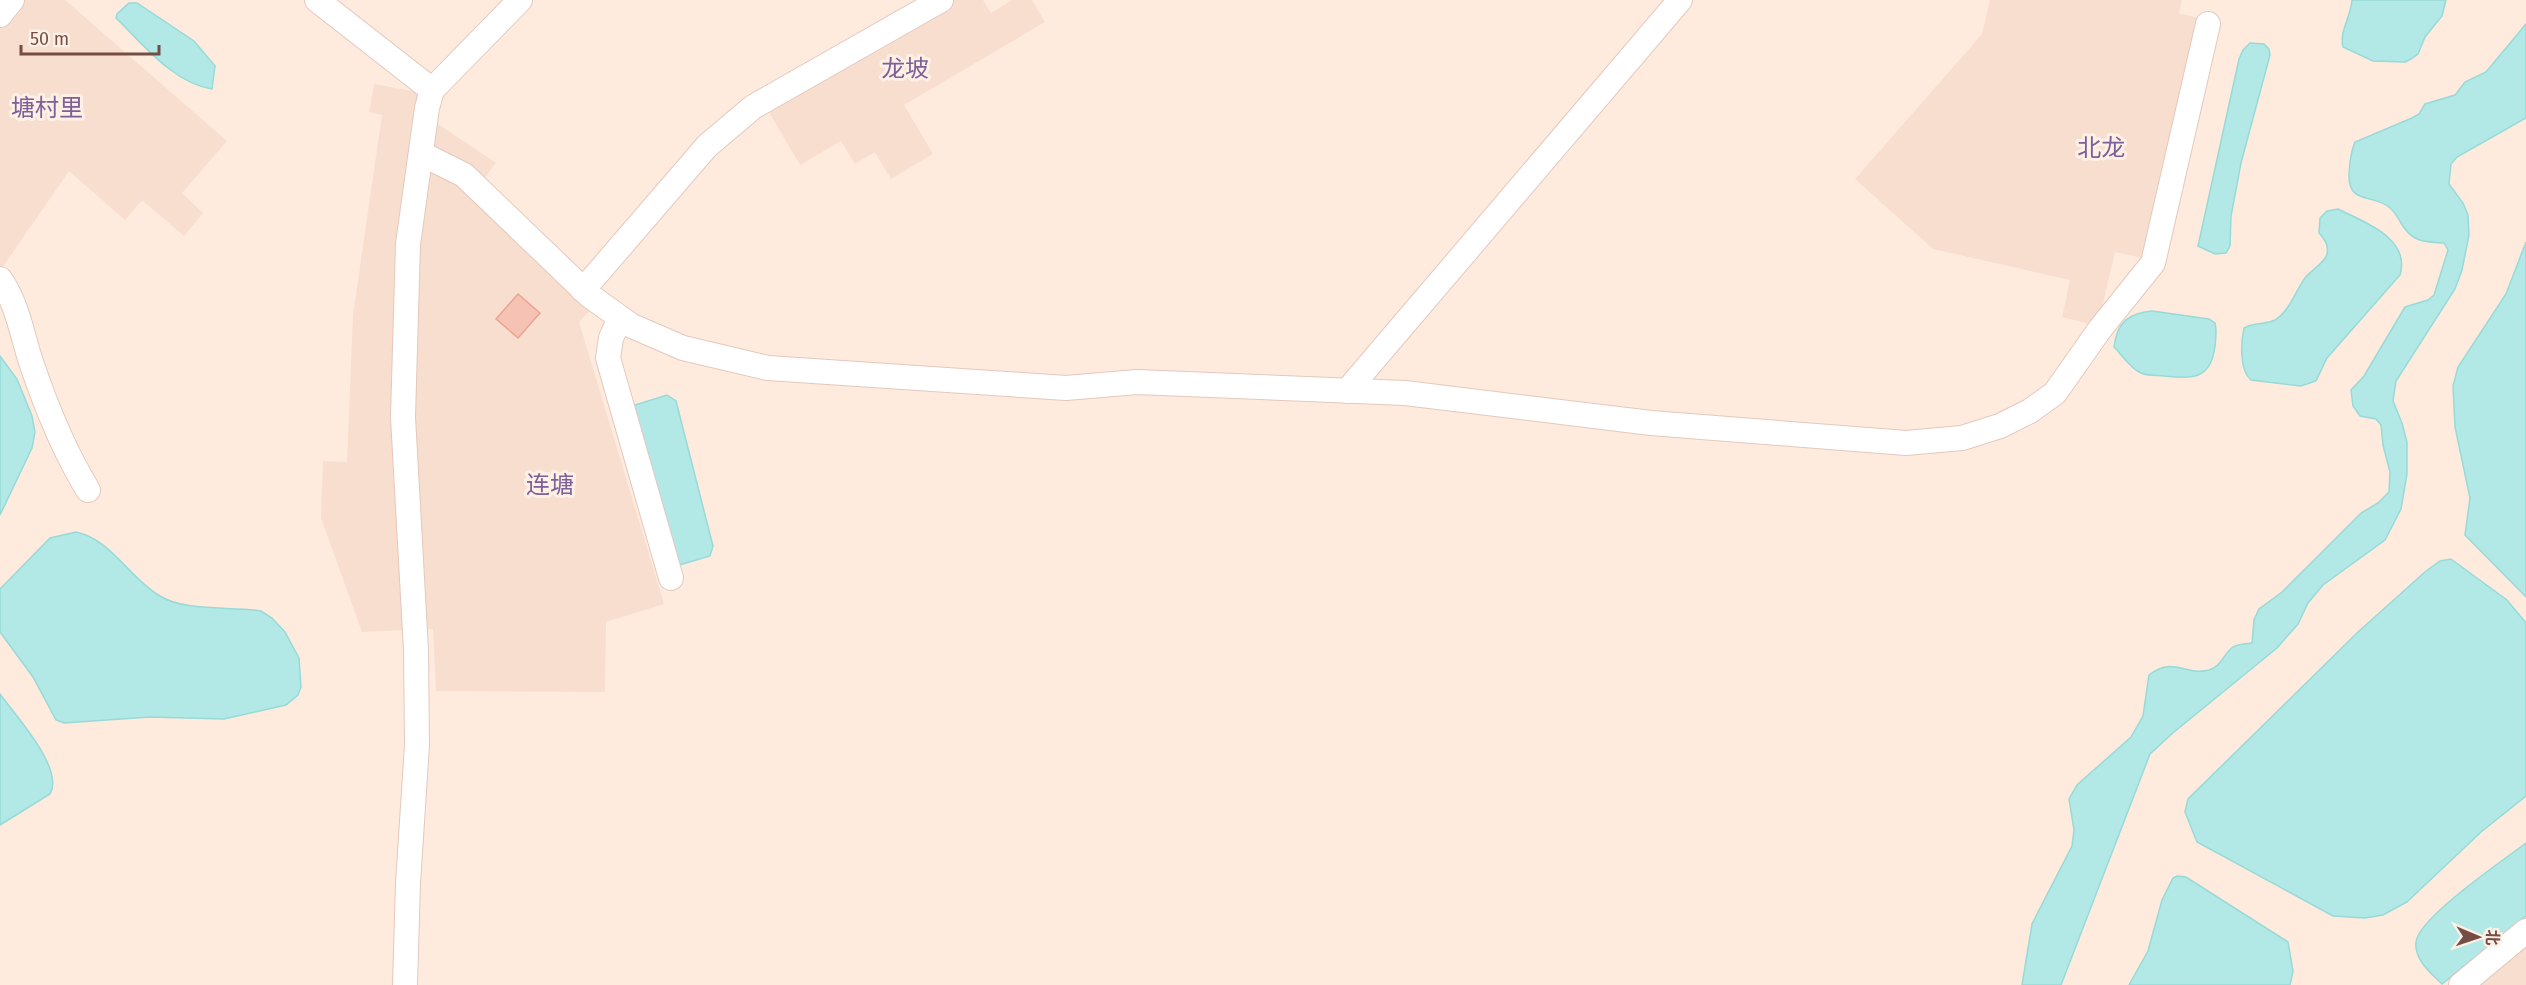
<svg xmlns="http://www.w3.org/2000/svg" width="2526" height="985" font-family="'Fira Sans','Noto Sans SC',sans-serif">
	<rect width="100%" height="100%" fill="#feebde"/>
	<g fill="#f8decf">
		<path d="M19 0H65L227 141 182 193 203 213 184 236 142 200 125 220 69 171 2 268 0 267V25Z"/>
		<path d="M951 0H983L991 13 1012 0H1032L1045 22 904 105 933 154 891 179 875 152 855 164 841 141 800 165 767 109Z"/>
		<path d="M1990 0H2182L2179 13 2202 19 2147 259 2115 252 2098 326 2062 317 2070 280 1933 249 1855 179 1982 34Z"/>
		<path d="M374 84 439 96 438 124 496 163 481 183 602 298 579 322 664 604 606 622 605 692 436 691 433 629 362 632 321 518 323 461 347 462 353 315 382 115 369 112Z"/>
		<path d="M2526 941V985H2474Z"/>
	</g>
	<g fill="#b2e8e6" stroke="#97dad8" stroke-width="1.5">
		<path d="M2352 0H2446L2442 16 2425 37 2418 54 2411 59 2405 62 2373 61 2343 47C2339 31 2351 17 2352 0Z"/>
		<path d="M129 3H137L194 41 215 66 212 89C173 83 143 44 116 18L117 14Z"/>
		<path d="M2526 24V118L2457 157 2451 164 2449 184 2463 203 2468 215 2469 235 2462 270 2455 289 2396 381 2393 401 2402 423 2407 442V474L2401 509 2385 540 2323 585 2308 603 2298 624 2277 648 2174 732 2150 754 2061 985H2022L2032 924 2072 846 2074 830 2069 799 2077 785 2131 737 2143 716 2149 675C2173 656 2185 676 2209 670 2222 666 2223 654 2233 647 2238 644 2245 644 2252 643L2254 620 2259 609 2282 592 2361 513 2378 503 2389 492 2390 472 2383 445 2381 425 2376 419 2360 416 2353 406 2351 390 2364 376 2405 307 2428 300 2434 295 2448 250 2444 243C2423 242 2412 242 2401 223 2398 218 2395 212 2390 208 2374 193 2348 206 2349 174 2350 162 2350 153 2355 142L2412 118 2419 114 2425 104 2455 95 2465 82 2486 72Z"/>
		<path d="M2250 43 2264 44 2269 49 2270 55 2241 163 2231 216 2230 246 2226 253 2215 254 2198 246 2239 59 2243 50Z"/>
		<path d="M2338 209C2364 222 2411 238 2400 275L2327 358 2316 381 2301 386 2251 380C2239 370 2241 342 2244 328 2255 322 2265 325 2275 320 2289 312 2296 290 2305 278 2312 269 2324 264 2327 254 2329 244 2324 239 2319 233L2320 218 2327 211Z"/>
		<path d="M2526 242V597L2465 535 2470 498 2455 427 2453 386 2458 367 2506 294Z"/>
		<path d="M2152 311 2209 319 2215 323C2217 331 2216 338 2215 346 2211 379 2194 379 2164 376 2158 375 2147 376 2141 373 2131 369 2122 355 2114 347 2117 322 2129 313 2152 311Z"/>
		<path d="M0 356 17 379 32 416 35 432 32 448 0 515Z"/>
		<path d="M667 395 676 401 713 546 710 556 676 566 632 406Z"/>
		<path d="M76 532C111 539 130 579 160 596 185 612 231 606 261 611L272 618 285 632 299 658 301 687 298 695 286 705 224 719 150 717 64 723 56 720 33 677 0 632V589L50 538Z"/>
		<path d="M2451 559 2507 600 2526 623V796L2481 832 2407 902 2383 915 2365 918 2333 916 2197 842 2185 812 2188 799 2358 632 2426 571 2440 561Z"/>
		<path d="M0 694C15 715 65 769 50 794L0 825Z"/>
		<path d="M2526 843V916L2442 984C2431 973 2414 960 2416 942 2418 918 2505 859 2526 843Z"/>
		<path d="M2177 876 2186 877 2288 942 2293 971 2290 985H2129L2148 951 2162 900 2173 878Z"/>
	</g>
	<path fill="#f5c2b4" stroke="#e9a493" stroke-width="1.5" d="M518 294 540 313 518 338 496 319Z"/>
	<g fill="none" stroke-linecap="round" stroke-linejoin="round">
		<defs>
			<g id="minor">
				<path d="M317 0 432 90"/>
				<path d="M0 15 12 0"/>
				<path d="M422 154 464 175 590 296 632 326 683 348 768 368 1066 388 1137 382 1405 393 1651 423 1906 443 1962 438 2000 426 2030 411 2055 393 2100 329 2153 263 2208 24"/>
				<path d="M0 279C18 304 22 336 32 365 47 409 64 451 88 490"/>
				<path d="M583 290 707 146 753 107 941 0"/>
				<path d="M620 318 611 338 608 358 671 578"/>
				<path d="M1347 391 1680 0"/>
				<path d="M405 985 408 883 417 745 416 650 403 417 408 244 427 108 432 90 520 0"/>
				<path d="M2461 985 2526 931"/>
			</g>
		</defs>
		<use href="#minor" stroke="#e4c8bd" stroke-width="26"/>
		<use href="#minor" stroke="#fff" stroke-width="24"/>
	</g>
	<g text-anchor="middle" stroke-width="6" stroke-linejoin="round" paint-order="stroke">
		<g font-size="24" fill="#7b6099" stroke="#fff0e6">
			<text x="905" y="77">龙坡</text>
			<text x="47" y="116">塘村里</text>
			<text x="2101" y="156">北龙</text>
			<text x="550" y="493">连塘</text>
		</g>
	</g>
	<g transform="translate(2478 937) rotate(92)" stroke="#fff0e6" stroke-width="4.5" paint-order="stroke">
	<path d="M0-4.5L10 22L0 15L-10 22Z" fill="#754d45"/>
	<text y="-9" font-size="16" font-weight="bold" text-anchor="middle" fill="#754d45">北</text>
	</g>
	<path d="M21 45v9h138v-9" fill="none" stroke="#754d45" stroke-width="3"/>
	<text x="30" y="45" font-size="18" fill="#754d45" stroke="#fff0e6" stroke-width="4.5" paint-order="stroke">50 m</text>
</svg>
